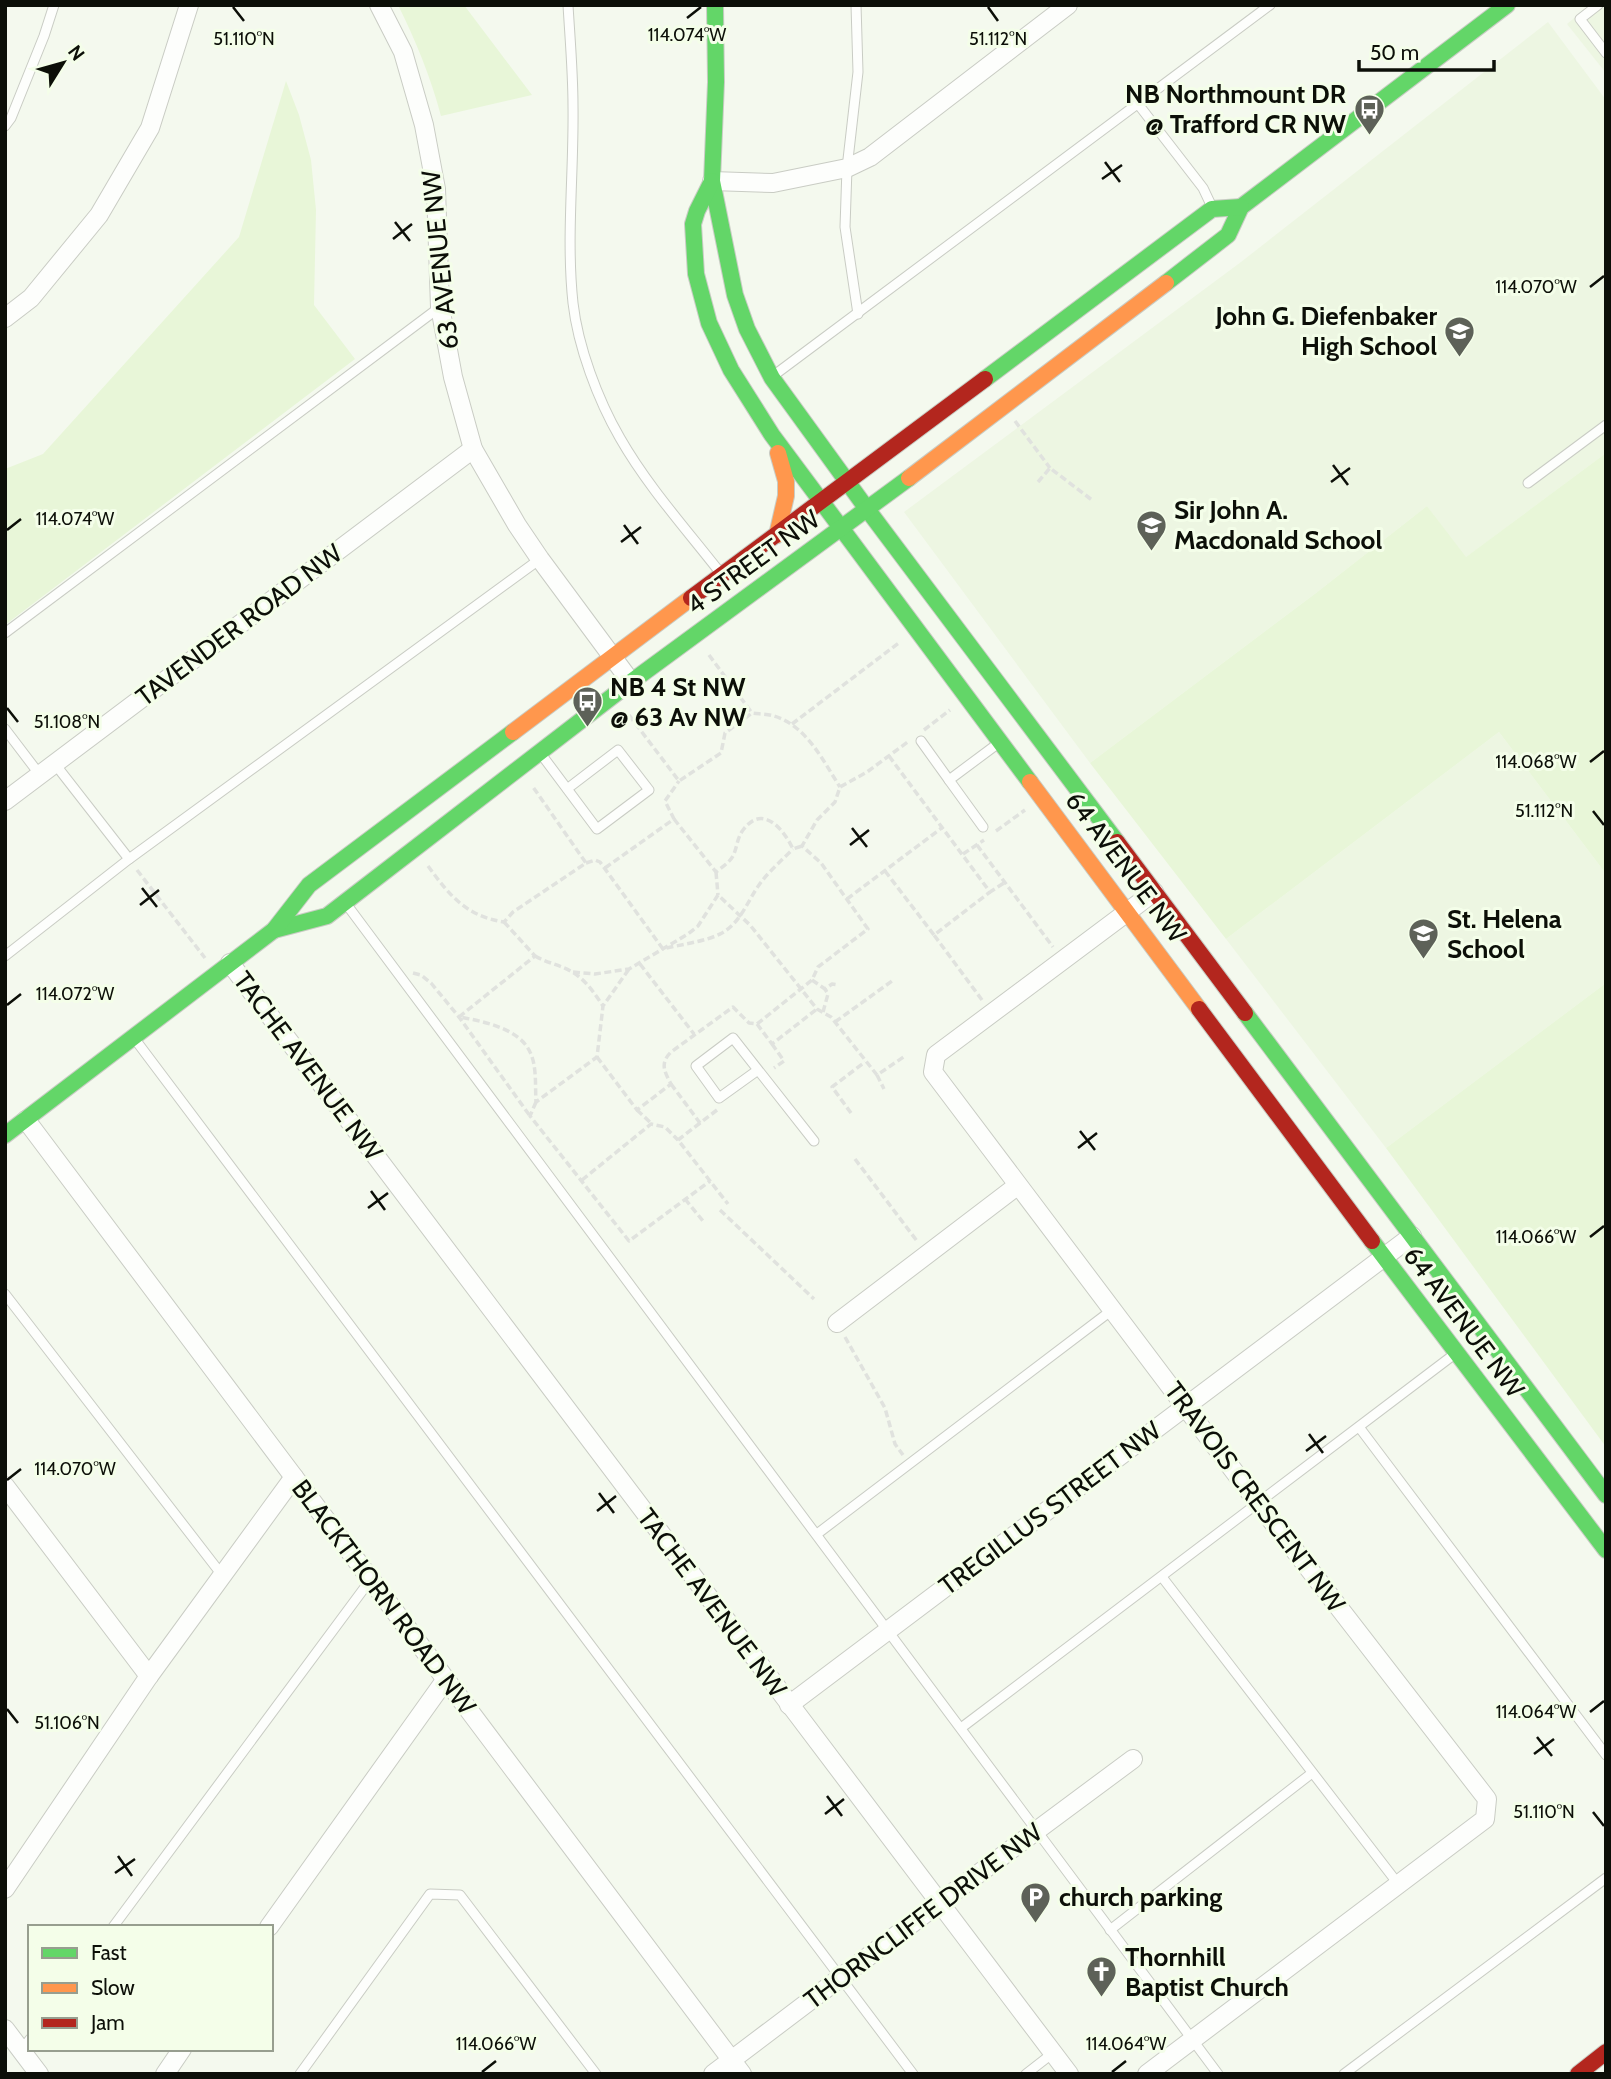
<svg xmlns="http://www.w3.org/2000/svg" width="1611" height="2079" font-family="Cabin,sans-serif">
	<rect width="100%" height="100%" fill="#f4f9ee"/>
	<g fill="#edf6e2">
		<path d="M1590 5H1606V73L1567 24Z"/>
		<path d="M1548 22 1606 100V453L1465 558 1427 506 1316 593 1090 763 904 512 1241 262Z"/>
		<path d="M1499 732 1606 874V983L1386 1148 1226 939Z"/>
	</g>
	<g fill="#e8f6d8">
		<path d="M398 5H464L532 95 441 116C431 78 416 41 398 5Z"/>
		<path d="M286 81 299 115 311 160 316 210 314 305 355 359 5 625V469L43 454 239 237Z"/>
		<path d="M1606 453V874L1499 732 1226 939 1090 763 1316 593 1427 506 1466 557Z"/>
		<path d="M1606 983V1447L1386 1148Z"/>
	</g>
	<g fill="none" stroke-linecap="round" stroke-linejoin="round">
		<defs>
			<g id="lane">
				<path d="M568 5C570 39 573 73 573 106 574 172 566 238 573 303 578 347 598 400 620 438 648 487 687 530 722 575"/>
				<path d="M856 5 858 72 847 168 845 227 858 314"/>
				<path d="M1598 5 1580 19 1606 53"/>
				<path d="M1138 104 1203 188 1212 207"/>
				<path d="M5 126 11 118 44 36 54 5"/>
				<path d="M773 376 1270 5"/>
				<path d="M1528 483 1606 425"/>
				<path d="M5 633 440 307"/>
				<path d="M5 729 40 775"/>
				<path d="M921 741 949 780"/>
				<path d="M541 754 597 829 649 790 618 750 567 789"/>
				<path d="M55 764 129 859"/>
				<path d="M983 827 949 780 1000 742"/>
				<path d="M347 905 1218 2074"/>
				<path d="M5 956 129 859 540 559"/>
				<path d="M134 1038 913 2074"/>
				<path d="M758 1070 719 1098 696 1066 733 1038 814 1141"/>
				<path d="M5 1294 222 1575"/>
				<path d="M1359 1427 1606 1755"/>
				<path d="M817 1534 1112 1310"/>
				<path d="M1162 1577 1399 1885"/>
				<path d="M961 1728 1456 1353"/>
				<path d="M113 1927 371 1579"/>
				<path d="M1110 1930 1312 1773"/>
				<path d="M21 2051 30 2039"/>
				<path d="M300 2074 430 1894 460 1895 596 2074"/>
				<path d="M1026 2074 1053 2053"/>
				<path d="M1344 2074 1606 1878"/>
			</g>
			<g id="street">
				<path d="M379 5 403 52 424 125 436 189 440 307 453 377 473 449 517 525 540 559 631 682"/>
				<path d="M712 181 773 183 847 168 870 157 1068 5"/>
				<path d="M5 318 31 298 99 215 150 128 189 5"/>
				<path d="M5 801 473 449"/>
				<path d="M230 963 1069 2074"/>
				<path d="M26 1120 742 2074"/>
				<path d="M837 1323 1017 1186"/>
				<path d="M5 1486 149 1676"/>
				<path d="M789 1705 1412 1236"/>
				<path d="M5 1889 149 1676 294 1477"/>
				<path d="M269 1927 446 1679"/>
				<path d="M5 2029 39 2074"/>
				<path d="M165 2074 182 2049"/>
				<path d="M713 2074 939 1903 1133 1759"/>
				<path d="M1147 2074 1485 1819 1487 1799 1258 1503 933 1072 936 1055 1154 892"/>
			</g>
			<g id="fast">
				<path d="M715 5 716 82 712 181 735 295 747 329 772 378 867 509 1117 842"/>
				<path d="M712 181 697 211 693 224 696 274 709 323 731 370 772 435 1030 782"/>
				<path d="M1166 283 1228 235 1241 207 1507 5"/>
				<path d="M985 379 1212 209 1241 207"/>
				<path d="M274 930 327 916 631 682 909 478"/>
				<path d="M1245 1013 1606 1495"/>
				<path d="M5 1135 274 930 309 885 513 732"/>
				<path d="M1372 1241 1606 1550"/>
			</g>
			<g id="slow">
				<path d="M909 478 1166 283"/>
				<path d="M777 535 786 496V481L778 453"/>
				<path d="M513 732 691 598"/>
				<path d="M1030 782 1199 1009"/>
			</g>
			<g id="jam">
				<path d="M691 598 985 379"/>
				<path d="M1117 842 1245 1013"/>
				<path d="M1199 1009 1372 1241"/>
				<path d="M1578 2074 1606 2052"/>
			</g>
		</defs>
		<use href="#lane" stroke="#c9ccc4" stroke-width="11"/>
		<use href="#street" stroke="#c9ccc4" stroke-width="20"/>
		<use href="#fast" stroke="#c9ccc4" stroke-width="18"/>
		<use href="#slow" stroke="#c9ccc4" stroke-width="18"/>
		<use href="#jam" stroke="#c9ccc4" stroke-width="18"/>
		<g stroke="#e0e2de" stroke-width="3.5" stroke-dasharray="7 3.5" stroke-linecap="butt">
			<path d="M1015 421 1050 468"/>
			<path d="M1038 482 1050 468 1092 500"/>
			<path d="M709 655 752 713"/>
			<path d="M629 715 679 781 721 753 725 733 752 713C759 714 767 714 774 716 807 726 823 761 840 787"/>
			<path d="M792 724 900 642"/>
			<path d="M924 730 950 710"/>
			<path d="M889 756 990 892 1004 883"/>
			<path d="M674 819 716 872C722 867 729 863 733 856 737 848 737 838 743 830 763 803 784 830 793 849L802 846"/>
			<path d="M996 831 1025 810"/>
			<path d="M977 845 1053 947"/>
			<path d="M963 854 984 840"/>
			<path d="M586 863 595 860 600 862 663 949C682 944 705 942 722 933 741 922 747 902 759 885 768 872 781 861 793 849"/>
			<path d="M428 866C450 896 466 916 504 922L513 912 586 863 533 787"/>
			<path d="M605 868 674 819 665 801 679 781"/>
			<path d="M137 870 205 958"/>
			<path d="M885 871 934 935"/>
			<path d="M716 872 718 895"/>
			<path d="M847 899 943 827"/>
			<path d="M504 922 535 956 459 1017C482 1021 519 1028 530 1052 537 1066 535 1086 536 1102L597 1057 603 1006 629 969"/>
			<path d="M535 956C547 963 561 965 572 972 585 979 595 994 603 1006"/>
			<path d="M640 964 694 1034"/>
			<path d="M573 972 595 974 629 969 688 934 698 926 718 895 750 925 817 1009 831 1017 877 1075 905 1056"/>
			<path d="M413 973 421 975 431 983 459 1017 530 1116"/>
			<path d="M812 980 825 989 832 984 839 985"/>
			<path d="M982 1000 934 935 990 892"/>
			<path d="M823 1012 828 994 825 989"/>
			<path d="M835 1022 892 981"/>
			<path d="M757 1024 772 1044 817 1009"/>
			<path d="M772 1044 784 1061 774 1068"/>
			<path d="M597 1057 637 1110 671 1084C664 1071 660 1063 671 1052L733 1007 749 1023 757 1024 812 980 818 967 868 929 821 863 802 846 817 820 835 802 840 787 867 772 909 741"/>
			<path d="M877 1075 884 1089"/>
			<path d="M671 1084 700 1123 717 1110"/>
			<path d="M536 1102 530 1116 629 1241 710 1181"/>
			<path d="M637 1110 651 1123"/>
			<path d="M851 1113 832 1087 865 1062"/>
			<path d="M700 1123 678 1140 728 1204"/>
			<path d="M855 1159 917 1241"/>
			<path d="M582 1180 651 1124 665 1127 678 1140"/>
			<path d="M685 1199 703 1221"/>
			<path d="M720 1210 814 1299"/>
			<path d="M845 1337 885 1408 895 1444 903 1455"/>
		</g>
		<use href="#lane" stroke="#fdfefc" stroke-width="9"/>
		<use href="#street" stroke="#fdfefc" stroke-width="18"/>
		<use href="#fast" stroke="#63d668" stroke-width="16"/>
		<use href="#slow" stroke="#ff974d" stroke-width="16"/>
		<use href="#jam" stroke="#b3261e" stroke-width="16"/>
	</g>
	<path fill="none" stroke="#0c0f08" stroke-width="2.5" d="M233 7 244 21M988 7 998 21M687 18 701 7M1105 162 1120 182M1102 179 1122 165M395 222 410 241M393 239 412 224M1590 287 1604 276M1333 465 1348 485M1331 482 1350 468M624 525 638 544M7 530 21 519M621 542 641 527M7 708 18 722M1590 762 1604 751M1593 811 1604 825M852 828 867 847M850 845 869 830M142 888 157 907M140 905 159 890M7 1005 21 994M1080 1131 1095 1150M1078 1148 1097 1133M371 1191 385 1210M368 1208 388 1193M1590 1237 1604 1226M1309 1434 1323 1453M1306 1451 1326 1436M7 1480 21 1469M599 1493 614 1513M597 1511 616 1496M7 1709 18 1723M1590 1712 1604 1701M1537 1737 1552 1756M1534 1754 1554 1739M827 1796 842 1816M1593 1812 1604 1826M825 1814 844 1799M118 1856 132 1876M115 1873 135 1859M482 2072 496 2061M1112 2072 1126 2061"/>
	<defs>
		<symbol id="bus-pin" viewBox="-11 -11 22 30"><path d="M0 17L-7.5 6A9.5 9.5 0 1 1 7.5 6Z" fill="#5d6158" stroke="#f4fee9"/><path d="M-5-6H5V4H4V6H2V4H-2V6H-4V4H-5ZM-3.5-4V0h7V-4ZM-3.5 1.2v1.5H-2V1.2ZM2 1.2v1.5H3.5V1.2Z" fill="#fff"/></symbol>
		<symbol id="school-pin" viewBox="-11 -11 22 30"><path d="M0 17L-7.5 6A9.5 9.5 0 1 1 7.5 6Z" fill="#5d6158" stroke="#f4fee9"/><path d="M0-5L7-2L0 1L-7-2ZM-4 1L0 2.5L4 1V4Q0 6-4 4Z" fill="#fff"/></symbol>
		<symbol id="parking-pin" viewBox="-11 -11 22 30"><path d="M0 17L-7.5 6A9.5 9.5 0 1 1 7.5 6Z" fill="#5d6158" stroke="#f4fee9"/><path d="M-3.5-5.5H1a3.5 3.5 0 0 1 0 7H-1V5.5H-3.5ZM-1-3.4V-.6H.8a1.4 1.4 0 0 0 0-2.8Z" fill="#fff"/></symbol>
		<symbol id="church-pin" viewBox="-11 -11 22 30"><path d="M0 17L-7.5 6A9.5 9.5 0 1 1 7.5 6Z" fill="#5d6158" stroke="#f4fee9"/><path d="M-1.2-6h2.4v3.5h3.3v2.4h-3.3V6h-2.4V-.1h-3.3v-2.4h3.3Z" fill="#fff"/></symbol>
	</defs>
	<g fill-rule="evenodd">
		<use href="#bus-pin" x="1352" y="92" width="35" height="47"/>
		<use href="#school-pin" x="1442" y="314" width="35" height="47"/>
		<use href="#school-pin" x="1134" y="508" width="35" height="47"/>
		<use href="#bus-pin" x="570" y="684" width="35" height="47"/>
		<use href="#school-pin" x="1406" y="916" width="35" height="47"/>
		<use href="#parking-pin" x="1018" y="1880" width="35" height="47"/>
		<use href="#church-pin" x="1084" y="1954" width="35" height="47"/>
	</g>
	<g text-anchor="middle" stroke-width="6" stroke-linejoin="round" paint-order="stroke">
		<g font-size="26" font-weight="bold" fill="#0c0f08" stroke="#f4fee9" text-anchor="start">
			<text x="1346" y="103" text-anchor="end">NB Northmount DR<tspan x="1346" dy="30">@ Trafford CR NW</tspan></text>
			<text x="1437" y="325" text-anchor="end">John G. Diefenbaker<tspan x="1437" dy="30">High School</tspan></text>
			<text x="1174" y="519">Sir John A.<tspan x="1174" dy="30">Macdonald School</tspan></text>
			<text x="610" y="696">NB 4 St NW<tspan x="610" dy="30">@ 63 Av NW</tspan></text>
			<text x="1447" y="928">St. Helena<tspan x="1447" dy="30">School</tspan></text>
			<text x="1059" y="1906">church parking</text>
			<text x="1125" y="1966">Thornhill<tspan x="1125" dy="30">Baptist Church</tspan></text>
		</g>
		<g font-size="26" fill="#0c0f08" stroke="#f4fee9">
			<text transform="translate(440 260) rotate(-96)" y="9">63 AVENUE NW</text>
			<text transform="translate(753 562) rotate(-36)" y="9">4 STREET NW</text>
			<text transform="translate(239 625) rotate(-37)" y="9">TAVENDER ROAD NW</text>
			<text transform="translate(1126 867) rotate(53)" y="9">64 AVENUE NW</text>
			<text transform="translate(308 1066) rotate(53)" y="9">TACHE AVENUE NW</text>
			<text transform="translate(1464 1322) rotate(53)" y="9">64 AVENUE NW</text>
			<text transform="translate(1255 1497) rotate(53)" y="9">TRAVOIS CRESCENT NW</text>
			<text transform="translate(1050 1508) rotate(-37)" y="9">TREGILLUS STREET NW</text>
			<text transform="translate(384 1597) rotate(53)" y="9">BLACKTHORN ROAD NW</text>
			<text transform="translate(712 1603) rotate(53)" y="9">TACHE AVENUE NW</text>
			<text transform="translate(923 1916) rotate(-37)" y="9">THORNCLIFFE DRIVE NW</text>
		</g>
	</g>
	<g font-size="18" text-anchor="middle" fill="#0c0f08" stroke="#f4fee9" stroke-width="6" stroke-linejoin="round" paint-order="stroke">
		<text x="687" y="41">114.074°W</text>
		<text x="244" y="45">51.110°N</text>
		<text x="998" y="45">51.112°N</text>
		<text x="1536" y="293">114.070°W</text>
		<text x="75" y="525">114.074°W</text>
		<text x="67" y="728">51.108°N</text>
		<text x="1536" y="768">114.068°W</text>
		<text x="1544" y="817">51.112°N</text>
		<text x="75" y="1000">114.072°W</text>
		<text x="1536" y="1243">114.066°W</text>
		<text x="75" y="1475">114.070°W</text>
		<text x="1536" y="1718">114.064°W</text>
		<text x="67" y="1729">51.106°N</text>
		<text x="1544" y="1818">51.110°N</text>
		<text x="496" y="2050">114.066°W</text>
		<text x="1126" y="2050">114.064°W</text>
	</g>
	<rect width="1611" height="2079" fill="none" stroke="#0c0f08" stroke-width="14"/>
	<rect x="28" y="1925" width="245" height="126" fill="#f4fee9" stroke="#979e8f" stroke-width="2"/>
	<rect x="42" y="1948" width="35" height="10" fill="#63d668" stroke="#979e8f" stroke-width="2"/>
	<text x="91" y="1960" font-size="21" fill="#0c0f08">Fast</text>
	<rect x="42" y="1983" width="35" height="10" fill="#ff974d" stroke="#979e8f" stroke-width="2"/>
	<text x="91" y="1995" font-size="21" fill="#0c0f08">Slow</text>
	<rect x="42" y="2018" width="35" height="10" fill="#b3261e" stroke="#979e8f" stroke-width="2"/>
	<text x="91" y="2030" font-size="21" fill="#0c0f08">Jam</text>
	<g transform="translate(63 63) rotate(53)" stroke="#f4fee9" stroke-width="5" paint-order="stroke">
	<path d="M0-5L12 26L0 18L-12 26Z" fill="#0c0f08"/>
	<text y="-10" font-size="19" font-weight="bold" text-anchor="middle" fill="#0c0f08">N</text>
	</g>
	<path d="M1359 60v10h135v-10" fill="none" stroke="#0c0f08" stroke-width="3.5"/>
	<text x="1370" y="60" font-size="21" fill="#0c0f08" stroke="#f4fee9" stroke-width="5" paint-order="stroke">50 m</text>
</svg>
